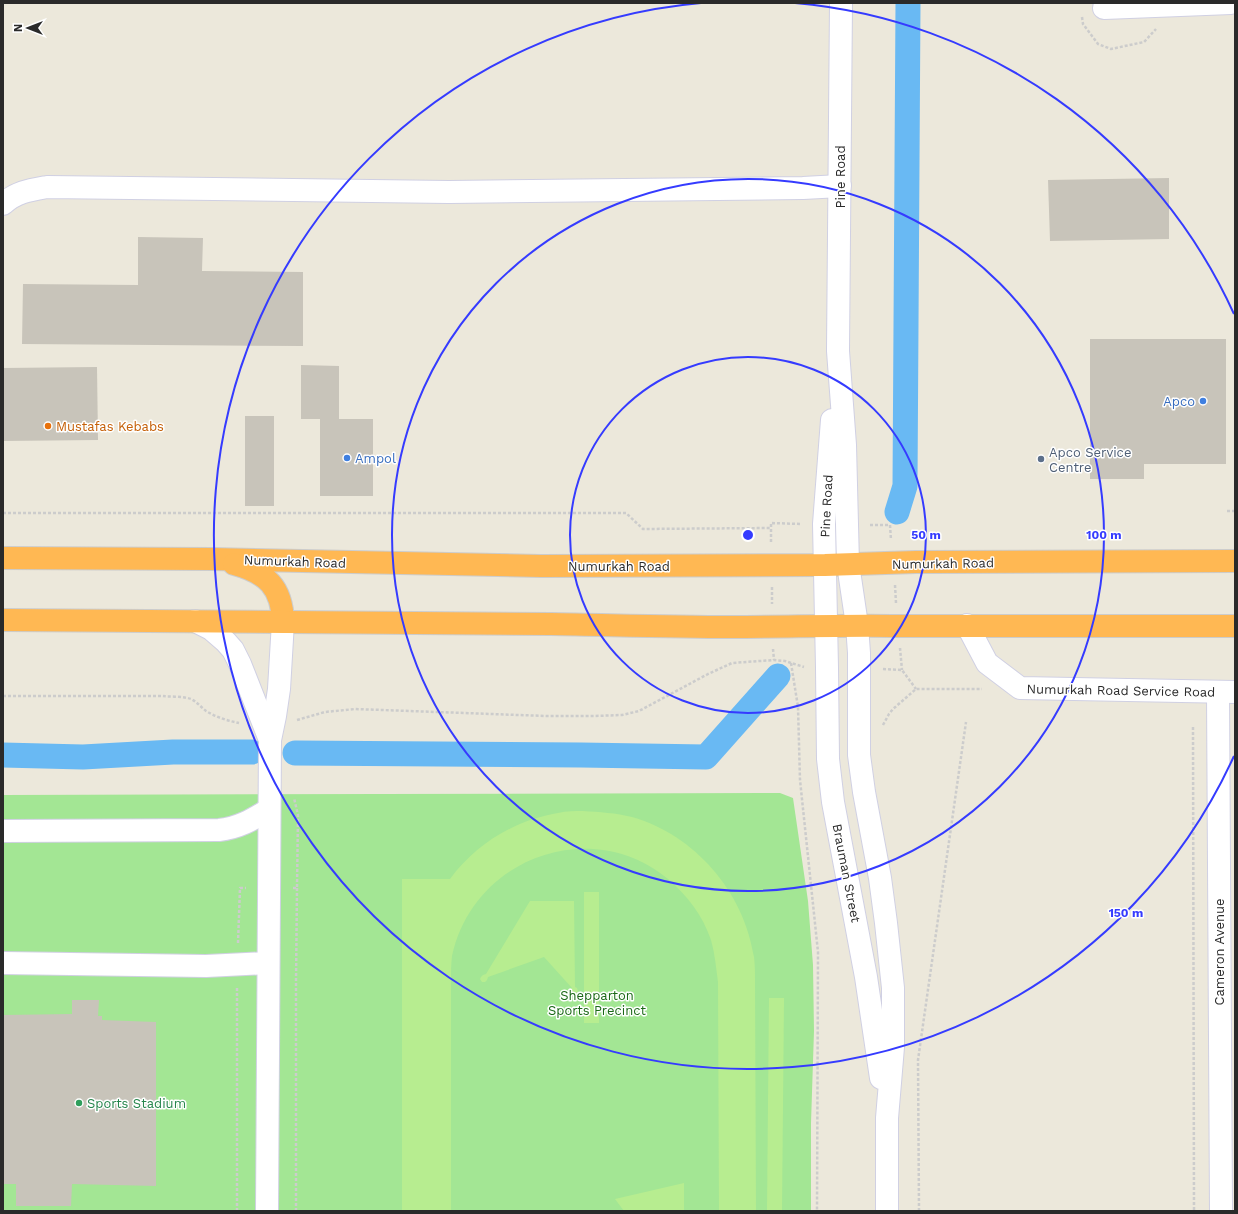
<svg xmlns="http://www.w3.org/2000/svg" width="1238" height="1214" font-family="'Work Sans',sans-serif">
	<rect width="100%" height="100%" fill="#ece8db"/>
	<path fill="#a3e694" d="M780 793 793 798 808 901 813 965 814 1031 811 1123V1211H3V795Z"/>
	<g fill="#b7ed90">
		<path d="M583 811C599 812 616 813 632 817 695 835 744 892 754 957 755 965 755 973 755 981L756 1211H719L718 982C716 968 715 954 711 940 703 916 687 895 668 879 591 815 473 858 452 956 451 964 451 972 451 980V1211H402V879H450C476 844 515 820 558 813 567 811 575 811 583 811Z"/>
		<rect x="584" y="892" width="15" height="131"/>
		<path d="M530 901H574L575 987 577 988 578 991 577 993H571V990L572 988 544 957 488 977 487 980 485 982H482L480 979 481 977 483 975 486 974Z"/>
		<path d="M769 998H784L782 1211H767Z"/>
		<path d="M684 1183V1211H624L615 1199Z"/>
	</g>
	<g fill="none" stroke-linecap="round" stroke-linejoin="round">
		<g stroke="#69b9f3" stroke-width="25">
			<path d="M897 512 905 486 908 3"/>
			<path d="M295 753 581 755 706 757 778 676"/>
			<path d="M3 755 83 757 173 752H252"/>
		</g>
	</g>
	<g fill="#c8c4ba">
		<path d="M1169 178V239L1050 241 1048 180Z"/>
		<path d="M138 237 203 238 202 271 303 272V346L22 344 23 284 138 285Z"/>
		<path d="M1090 339H1226V464H1144V479H1090Z"/>
		<path d="M301 365 339 366V419H373V496H320V419H301Z"/>
		<path d="M97 367 98 440 3 441V368Z"/>
		<rect x="245" y="416" width="29" height="90"/>
		<path d="M72 1000H99L98 1016H102V1020L156 1022V1186L72 1184 71 1206H16V1184H3V1015L72 1014Z"/>
	</g>
	<g fill="none" stroke-linecap="round" stroke-linejoin="round">
		<defs>
			<g id="minor">
				<path d="M841 3 838 351 845 445 848 564 857 625 859 653V755L864 792 880 878 886 923 893 988V1047L887 1118V1211"/>
				<path d="M1104 8 1231 3"/>
				<path d="M3 204C16 192 30 190 47 187L449 192 803 188 840 186"/>
				<path d="M832 420 824 524 827 668 828 759 833 802 866 977 881 1078"/>
				<path d="M195 621 211 629 226 642 233 650 240 664 270 740"/>
				<path d="M967 625 987 663 1020 688 1235 692"/>
				<path d="M1218 692 1221 1211"/>
				<path d="M3 831 219 830C238 828 252 820 268 810"/>
				<path d="M3 963 206 966 268 963"/>
				<path d="M267 1211 270 740 275 716 279 689 283 622"/>
			</g>
			<g id="highway">
				<path d="M3 558 212 559 541 566 825 565 916 562 1235 561"/>
				<path d="M234 564C267 573 282 587 283 622"/>
				<path d="M3 620 551 624C611 625 671 627 731 627 787 627 843 625 898 626H1235"/>
			</g>
		</defs>
		<use href="#minor" stroke="#d0d0e3" stroke-width="24"/>
		<use href="#highway" stroke="#ccc" stroke-width="24"/>
		<g stroke="#ccc" stroke-width="2.5" stroke-dasharray="3 2" stroke-linecap="butt">
			<path d="M1082 17 1083 24 1098 44 1111 49 1144 42 1156 29"/>
			<path d="M1227 511H1235"/>
			<path d="M3 513H626L643 529 771 528"/>
			<path d="M870 525H890L891 540"/>
			<path d="M771 542V523L801 524"/>
			<path d="M895 585 896 603"/>
			<path d="M772 587V604"/>
			<path d="M900 648 902 670"/>
			<path d="M773 649 774 660"/>
			<path d="M791 663 798 707 800 780 818 952 817 1211"/>
			<path d="M883 669 902 670 916 689"/>
			<path d="M3 696H162C171 697 183 696 191 699 197 702 201 707 206 711 216 717 228 721 239 723"/>
			<path d="M297 720 325 712 355 709 546 716H594L622 715 639 711 708 674 732 663 774 660 785 661 804 667"/>
			<path d="M883 725 889 714 893 709 916 689H982"/>
			<path d="M1193 727 1194 1211"/>
			<path d="M293 888H297L298 815 294 798"/>
			<path d="M238 943 240 888H246"/>
			<path d="M237 1211V988"/>
			<path d="M296 1211V981L297 888"/>
			<path d="M919 1211 918 1060 966 722"/>
		</g>
		<use href="#minor" stroke="#fff" stroke-width="22"/>
		<use href="#highway" stroke="#ffb853" stroke-width="22"/>
	</g>
	<g fill="none" stroke="#353bff" stroke-width="2">
		<circle cx="748" cy="535" r="178"/>
		<circle cx="748" cy="535" r="356"/>
		<path d="M1234 756A534 534 0 1 1 701 3M795 3A534 534 0 0 1 1234 314"/>
	</g>
	<g fill="#3f7fe0" stroke="#fff" stroke-width="1.5">
		<circle cx="1203" cy="401" r="4"/>
		<circle cx="347" cy="458" r="4"/>
	</g>
	<circle fill="#e8710a" stroke="#fff" stroke-width="1.5" cx="48" cy="426" r="4"/>
	<circle fill="#5c6f8a" stroke="#fff" stroke-width="1.5" cx="1041" cy="459" r="4"/>
	<circle fill="#2e9e5b" stroke="#fff" stroke-width="1.5" cx="79" cy="1103" r="4"/>
	<g text-anchor="middle" stroke-width="3" stroke-linejoin="round" paint-order="stroke">
		<g font-size="13" fill="#2a2a2a" stroke="#fff">
			<text transform="translate(840 177) rotate(-90)" y="5">Pine Road</text>
			<text transform="translate(826 506) rotate(-87)" y="5">Pine Road</text>
			<text transform="translate(295 561) rotate(2)" y="5">Numurkah Road</text>
			<text transform="translate(943 563) rotate(-1)" y="5">Numurkah Road</text>
			<text x="619" y="571">Numurkah Road</text>
			<text transform="translate(1121 690) rotate(1)" y="5">Numurkah Road Service Road</text>
			<text transform="translate(847 873) rotate(79)" y="5">Brauman Street</text>
			<text transform="translate(1219 952) rotate(-90)" y="5">Cameron Avenue</text>
		</g>
		<g font-size="13" fill="#366cbe" stroke="#fff" text-anchor="end">
			<text x="1195" y="406">Apco</text>
			<text x="355" y="463" text-anchor="start">Ampol</text>
		</g>
		<g font-size="13" fill="#c56008" stroke="#fff" text-anchor="start">
			<text x="56" y="431">Mustafas Kebabs</text>
		</g>
		<g font-size="13" fill="#4e5e75" stroke="#fff" text-anchor="start">
			<text x="1049" y="457">Apco Service<tspan x="1049" dy="15">Centre</tspan></text>
		</g>
		<g font-size="13" fill="#1b6917" stroke="#fff">
			<text x="597" y="1000">Shepparton<tspan x="597" dy="15">Sports Precinct</tspan></text>
		</g>
		<g font-size="13" fill="#27864d" stroke="#fff" text-anchor="start">
			<text x="87" y="1108">Sports Stadium</text>
		</g>
	</g>
	<circle cx="748" cy="535" r="6" fill="#353bff" stroke="#fff" stroke-width="2"/>
	<g font-size="12" text-anchor="middle" font-weight="bold" fill="#353bff" stroke="#fff" stroke-width="3" stroke-linejoin="round" paint-order="stroke">
		<text x="926" y="539">50 m</text>
		<text x="1104" y="539">100 m</text>
		<text x="1126" y="917">150 m</text>
	</g>
	<rect width="1238" height="1214" fill="none" stroke="#2a2a2a" stroke-width="8"/>
	<g transform="translate(28 28) rotate(270)" stroke="#ffffff" stroke-width="3" paint-order="stroke">
	<path d="M0-3L7 15L0 10L-7 15Z" fill="#2a2a2a"/>
	<text y="-6" font-size="11" font-weight="bold" text-anchor="middle" fill="#2a2a2a">N</text>
	</g>
</svg>
